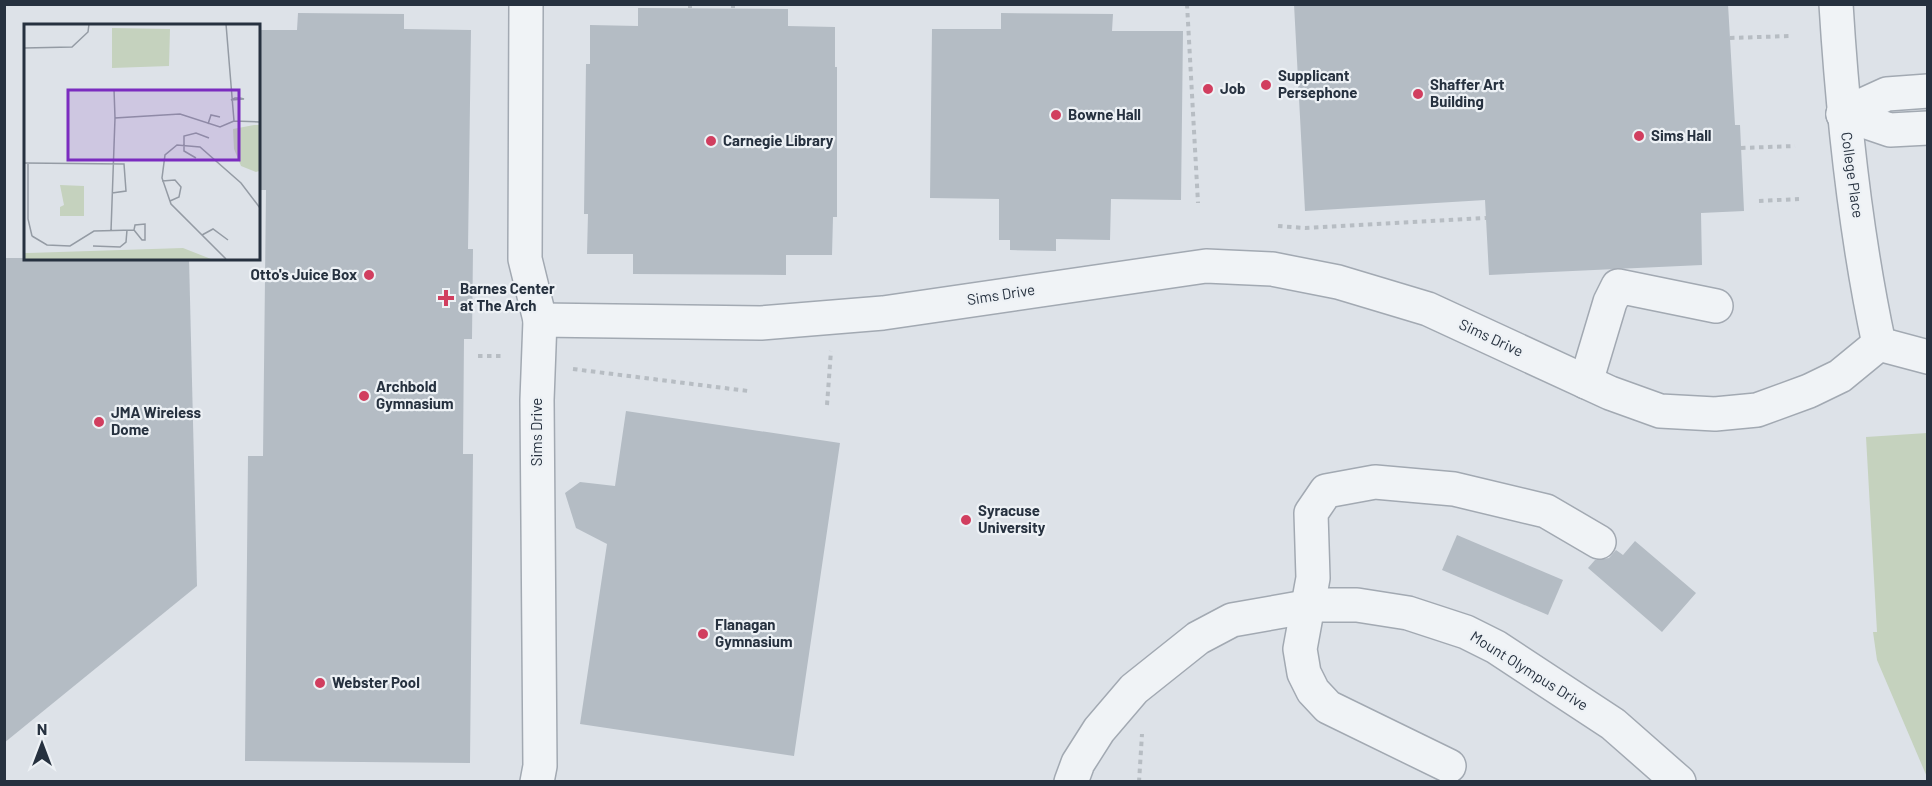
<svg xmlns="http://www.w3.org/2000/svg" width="1932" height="786" font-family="Barlow,sans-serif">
	<rect width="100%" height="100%" fill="#dde2e8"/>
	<path fill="#c5d2be" d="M1927 433H1928L1927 777 1877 660 1873 632H1877L1866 437Z"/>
	<g fill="#b4bcc4">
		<path d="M1294 4H1728L1735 125H1740L1744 211 1701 213 1702 265 1489 275 1485 200 1305 211Z"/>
		<path d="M638 8 788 9V26L835 27V67H837V217H833L832 255H786V275L633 274V254H587L588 214H584L586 64H590V25L638 26Z"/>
		<path d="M298 13 404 14V29L471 30 468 249H473L472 339H464L463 454H473L470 763 245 761 248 456H263L266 190H258V30H297Z"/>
		<path d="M1001 13 1113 14 1112 31H1183L1181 200 1111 199 1110 240 1056 239V251L1010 250V240H999V199L930 198 932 29H1001Z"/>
		<path d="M4 258H189L197 586 4 743Z"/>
		<path d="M626 411 840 443 794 756 580 724 607 544 576 528 565 493 580 482 615 486Z"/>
		<path d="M1457 535 1563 580 1548 615 1442 570Z"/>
		<path d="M1635 541 1696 593 1662 632 1588 568 1595 560 1609 558 1616 550 1623 555Z"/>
	</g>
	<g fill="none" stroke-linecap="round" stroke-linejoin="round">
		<defs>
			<g id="minor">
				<path d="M526 4 525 259 540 320"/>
				<path d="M1836 4C1843 118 1855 232 1879 344"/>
				<path d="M1843 114 1887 94 1928 91"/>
				<path d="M1843 114 1890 130 1928 128"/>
				<path d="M1879 344 1928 357"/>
				<path d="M1586 382 1610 302 1618 286 1716 306"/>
				<path d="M1449 766 1328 707 1313 691 1304 673 1300 649 1313 578 1311 513 1326 491 1375 482 1454 489 1546 511 1599 542"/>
				<path d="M537 782 540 766 537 400 540 320 761 323 883 313 1206 266 1272 269 1338 282 1428 309 1610 393 1660 411 1715 414 1757 410 1809 391 1840 376 1879 344"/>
				<path d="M1071 782 1078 763 1099 730 1134 689 1198 638 1232 620 1317 605H1357L1408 613 1466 632 1496 647 1613 724 1679 782"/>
			</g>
		</defs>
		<use href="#minor" stroke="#a2a9b2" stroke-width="36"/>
		<g stroke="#b7bdc3" stroke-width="4" stroke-dasharray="4.5 4.5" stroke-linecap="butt">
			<path d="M1187 4 1198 203"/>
			<path d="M690 8V4"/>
			<path d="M733 8V4"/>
			<path d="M1730 38 1790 36"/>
			<path d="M1741 148 1795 146"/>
			<path d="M1759 201 1799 199"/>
			<path d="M1278 226 1305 228 1486 218"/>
			<path d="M478 356H505"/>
			<path d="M573 369 748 391"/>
			<path d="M827 405 831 351"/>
			<path d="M1139 782 1142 734"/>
		</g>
		<use href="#minor" stroke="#f0f3f6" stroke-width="33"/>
	</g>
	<g fill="#d13e5f" stroke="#edf1f5" stroke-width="2">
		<circle cx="1266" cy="85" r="6"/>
		<circle cx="1208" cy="89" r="6"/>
		<circle cx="1418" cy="94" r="6"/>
		<circle cx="1056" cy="115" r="6"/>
		<circle cx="1639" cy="136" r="6"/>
		<circle cx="711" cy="141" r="6"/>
		<circle cx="369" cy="275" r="6"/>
		<path d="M443 289h6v6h6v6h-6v6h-6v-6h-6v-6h6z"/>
		<circle cx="364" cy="396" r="6"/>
		<circle cx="99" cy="422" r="6"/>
		<circle cx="966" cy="520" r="6"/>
		<circle cx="703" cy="634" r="6"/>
		<circle cx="320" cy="683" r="6"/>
	</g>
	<g text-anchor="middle" stroke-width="4.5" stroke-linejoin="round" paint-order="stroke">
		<g font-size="15" font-weight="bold" fill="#26313f" stroke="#edf1f5" text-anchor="start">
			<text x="1278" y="81">Supplicant<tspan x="1278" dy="17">Persephone</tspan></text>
			<text x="1430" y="90">Shaffer Art<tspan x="1430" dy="17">Building</tspan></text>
			<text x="1220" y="94">Job</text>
			<text x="1068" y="120">Bowne Hall</text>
			<text x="1651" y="141">Sims Hall</text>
			<text x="723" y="146">Carnegie Library</text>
			<text x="357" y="280" text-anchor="end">Otto's Juice Box</text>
			<text x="460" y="294">Barnes Center<tspan x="460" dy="17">at The Arch</tspan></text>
			<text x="376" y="392">Archbold<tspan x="376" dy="17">Gymnasium</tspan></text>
			<text x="111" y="418">JMA Wireless<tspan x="111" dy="17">Dome</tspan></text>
			<text x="978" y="516">Syracuse<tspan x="978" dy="17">University</tspan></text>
			<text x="715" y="630">Flanagan<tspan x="715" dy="17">Gymnasium</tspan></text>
			<text x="332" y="688">Webster Pool</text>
		</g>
		<g font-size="15" fill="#26313f" stroke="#edf1f5">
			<text transform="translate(1852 175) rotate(82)" y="5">College Place</text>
			<text transform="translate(1001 295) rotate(-9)" y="5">Sims Drive</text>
			<text transform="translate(1491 338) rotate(25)" y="5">Sims Drive</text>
			<text transform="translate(537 432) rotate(-90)" y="5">Sims Drive</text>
			<text transform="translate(1529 671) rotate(32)" y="5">Mount Olympus Drive</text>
		</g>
	</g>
	<g transform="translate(24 24)">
		<rect width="236" height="236" fill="#dde2e8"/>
		<path d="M88 4 146 5 145 42 88 44ZM230 101H235V147L232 148 217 142 210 125 209 105ZM36 161 60 162V192H36V183L40 181ZM159 224 187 235H0V229H4Z" fill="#c5d2be"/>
		<path fill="none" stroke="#949ba4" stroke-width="1.5" d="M202 0 210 97M0 24 48 23 64 8 65 0M90 65 91 94M216 74 220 75 207 76 211 74ZM210 97 236 98M184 100 187 91 196 93M172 134 160 127V112L172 109 185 114M0 139 100 140 102 167 88 169M4 139V195L8 212M138 157 151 156 157 163 155 173 146 177M121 200V216H118L110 206 111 201ZM87 207 91 94 156 90 196 103 210 97M178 211 189 205 204 216M8 212 23 221 46 222 70 207 110 206M69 222 96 223 102 218 103 206M202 235 147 180 138 154 141 131 153 121 176 123 217 159 236 184"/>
		<path fill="#7b2cbf" fill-opacity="0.15" stroke="#7b2cbf" stroke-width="3" d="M44 66H215V136H44Z"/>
		<rect width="236" height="236" fill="none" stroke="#26313f" stroke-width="3"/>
	</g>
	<rect width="1932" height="786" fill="none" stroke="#26313f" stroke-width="12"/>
	<g transform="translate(42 744)" stroke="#edf1f5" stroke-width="4.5" paint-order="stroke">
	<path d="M0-4.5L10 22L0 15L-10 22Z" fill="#26313f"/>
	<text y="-9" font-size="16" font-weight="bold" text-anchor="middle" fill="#26313f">N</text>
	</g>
</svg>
